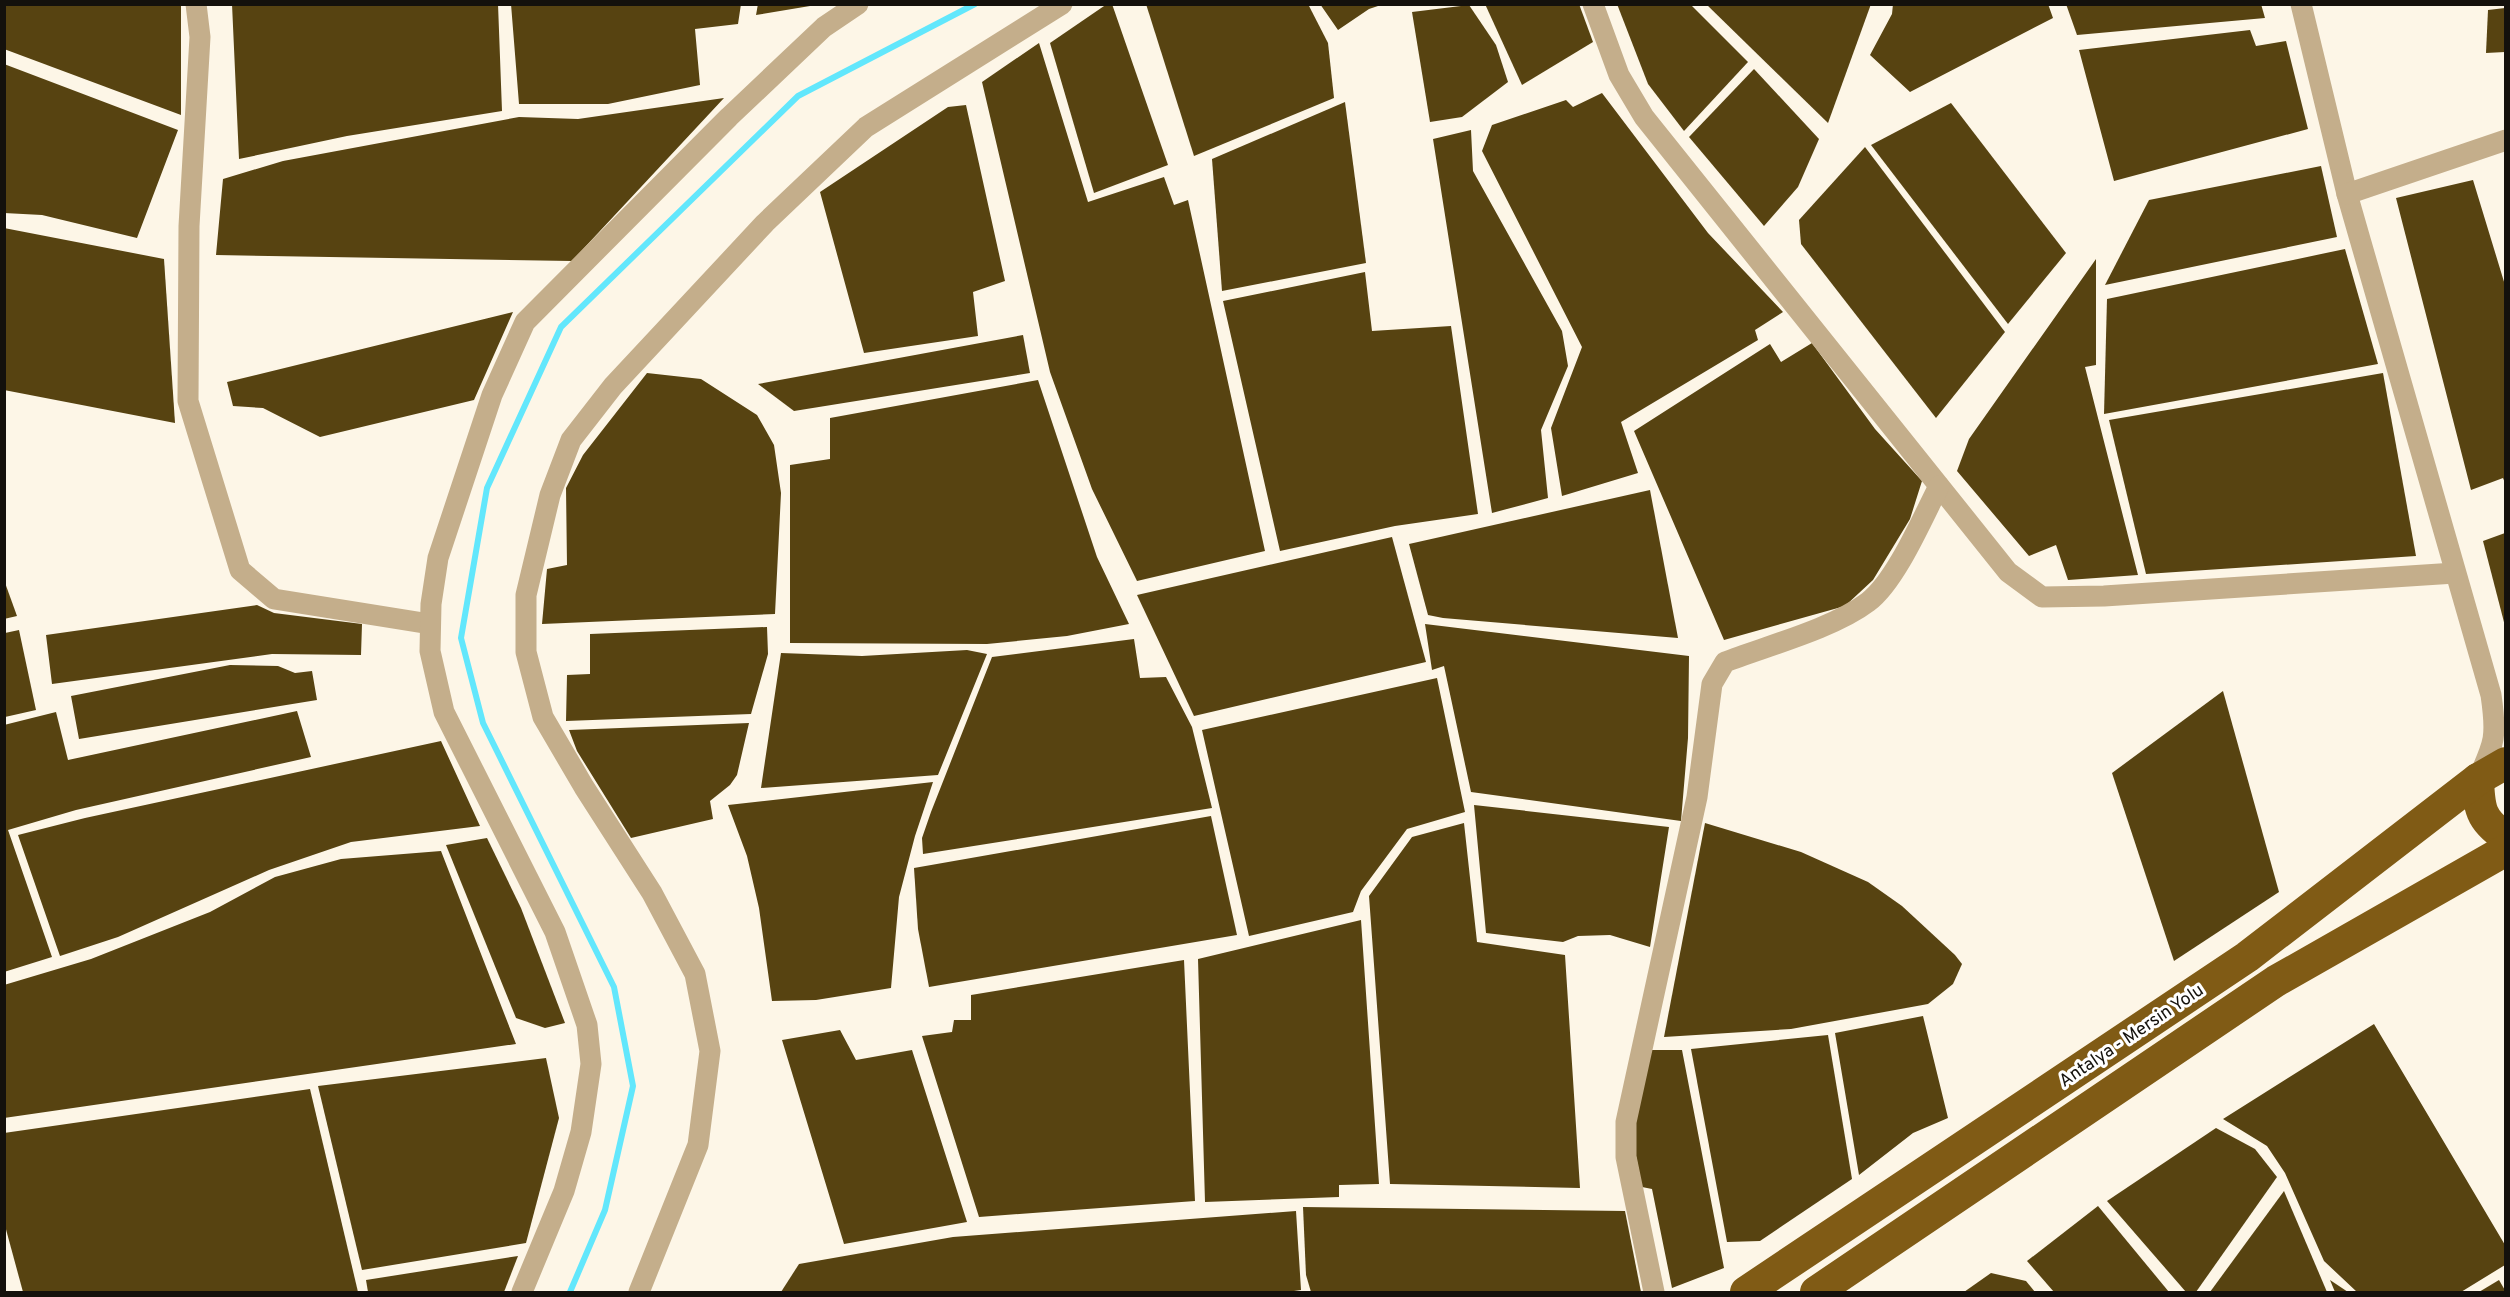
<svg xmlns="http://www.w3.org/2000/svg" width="2510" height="1297" font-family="Overpass,sans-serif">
	<rect width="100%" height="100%" fill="#fdf6e7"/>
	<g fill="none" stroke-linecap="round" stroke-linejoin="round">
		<path stroke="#62e7fc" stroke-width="6" d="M570 1292 605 1210 633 1086 614 987 483 723 461 638 487 488 561 327 798 96 975 4"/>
	</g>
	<g fill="#574311">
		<path d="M4 4H181V115L4 49Z"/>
		<path d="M232 4H498L502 111 347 136 239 159Z"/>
		<path d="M511 4H741L738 24 695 29 700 85 608 104H519Z"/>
		<path d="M758 4H810V6L756 15Z"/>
		<path d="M1107 4H1112L1168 165 1094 193 1050 43Z"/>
		<path d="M1146 4H1308L1328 43 1334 98 1194 156Z"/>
		<path d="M1320 4H1381V5L1369 9 1338 30Z"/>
		<path d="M1485 4H1579L1593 42 1522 85Z"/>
		<path d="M1617 4H1690L1748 62 1684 131 1648 84Z"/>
		<path d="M1706 4H1871L1828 123Z"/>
		<path d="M1893 4H2048L2053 18 1910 92 1870 55 1892 14Z"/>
		<path d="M2066 4H2261L2265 18 2077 35Z"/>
		<path d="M1469 5 1496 45 1508 82 1462 117 1430 122 1412 12Z"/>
		<path d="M2505 8V52L2486 53 2488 10Z"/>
		<path d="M2250 30 2256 46 2286 41 2308 129 2114 181 2079 50Z"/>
		<path d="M1039 43 1088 202 1164 177 1174 205 1188 200 1265 551 1137 581 1092 489 1050 372 982 82Z"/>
		<path d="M4 64 178 130 137 238 42 215 4 213Z"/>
		<path d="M1754 69 1819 139 1798 187 1764 226 1689 137Z"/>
		<path d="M1602 93 1708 233 1783 312 1755 330 1758 340 1621 422 1638 473 1562 496 1551 428 1582 347 1482 151 1492 125 1566 100 1573 107Z"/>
		<path d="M724 98 572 261 216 255 223 179 283 161 519 117 578 119Z"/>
		<path d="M1345 102 1366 263 1222 291 1212 159Z"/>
		<path d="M1951 103 2066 253 2008 324 1871 145Z"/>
		<path d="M966 105 1005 281 973 292 978 336 864 353 820 192 948 107Z"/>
		<path d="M1471 130 1473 171 1562 331 1568 366 1541 430 1548 498 1492 513 1433 139Z"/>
		<path d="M1865 147 2005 332 1936 418 1801 244 1799 220Z"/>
		<path d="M2321 166 2337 237 2105 285 2149 200Z"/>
		<path d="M2473 180 2505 285V483L2503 478 2471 490 2396 198Z"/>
		<path d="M4 228 164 259 175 423 4 390Z"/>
		<path d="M2345 249 2378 364 2104 414 2107 299Z"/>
		<path d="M2096 259V365L2085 367 2138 575 2068 580 2056 545 2029 556 1957 471 1969 439Z"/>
		<path d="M1365 272 1372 331 1451 326 1478 514 1395 526 1280 551 1223 301Z"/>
		<path d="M513 312 474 400 320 437 263 408 233 406 227 382Z"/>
		<path d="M1023 335 1030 373 794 411 758 384Z"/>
		<path d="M1812 343 1875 429 1922 481 1910 519 1873 580 1845 606 1724 640 1634 431 1770 344 1781 362Z"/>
		<path d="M647 373 701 379 757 415 774 445 781 493 775 614 542 624 547 569 567 565 566 488 583 455Z"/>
		<path d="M2383 373 2416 556 2146 574 2109 420Z"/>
		<path d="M1038 380 1097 557 1129 624 1067 636 987 644 790 643V465L830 459V418Z"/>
		<path d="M1650 490 1678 638 1443 618 1428 615 1409 544Z"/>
		<path d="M2505 533V626L2483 541Z"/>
		<path d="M1392 537 1426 662 1194 716 1137 595Z"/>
		<path d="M4 580 17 616 4 619Z"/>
		<path d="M257 605 274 613 362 624 361 655 272 654 52 684 46 635Z"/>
		<path d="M1425 624 1689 656 1688 738 1681 821 1471 792 1444 666 1432 670Z"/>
		<path d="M767 627 768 654 751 714 566 721 567 675 590 674V634Z"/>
		<path d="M19 630 36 710 5 717V633Z"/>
		<path d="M1134 639 1140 678 1166 677 1192 727 1212 808 923 854 922 838 931 812 992 657Z"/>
		<path d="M967 650 987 654 938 775 761 788 781 653 862 656Z"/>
		<path d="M230 665 278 666 295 673 312 671 317 700 79 739 71 696Z"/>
		<path d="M1437 678 1465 812 1407 829 1361 891 1353 912 1249 936 1202 730Z"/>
		<path d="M2223 691 2279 892 2174 961 2112 773Z"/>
		<path d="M297 711 311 757 76 810 8 830 52 957 4 972V725L56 712 68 760Z"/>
		<path d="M749 723 737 775 730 785 710 801 713 819 631 838 577 751 569 730Z"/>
		<path d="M441 741 480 826 351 842 269 870 118 937 60 956 18 835 85 818Z"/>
		<path d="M933 782 915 836 899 897 891 988 816 1000 772 1001 759 908 747 856 728 805Z"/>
		<path d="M1474 805 1669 827 1650 947 1610 935 1578 936 1563 942 1486 933Z"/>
		<path d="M1211 816 1237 935 929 987 918 929 914 868Z"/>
		<path d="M1464 823 1477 942 1565 955 1580 1188 1390 1184 1369 896 1412 837Z"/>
		<path d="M1705 823 1801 852 1868 882 1902 906 1955 955 1962 964 1953 984 1928 1004 1791 1029 1664 1037Z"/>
		<path d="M487 838 521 908 565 1023 545 1028 516 1018 446 845Z"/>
		<path d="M441 851 516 1044 4 1118V985L91 959 210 912 275 877 341 859Z"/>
		<path d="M1361 920 1379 1184 1339 1185V1197L1205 1202 1198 959Z"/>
		<path d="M1184 960 1195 1201 979 1217 922 1036 952 1032 954 1020H971V995Z"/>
		<path d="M1923 1016 1948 1118 1913 1133 1859 1175 1835 1033Z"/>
		<path d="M2374 1024 2505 1245V1265L2461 1292H2357L2324 1261 2285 1173 2267 1146 2223 1119Z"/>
		<path d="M840 1030 856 1060 912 1050 967 1222 844 1244 782 1040Z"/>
		<path d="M1828 1035 1852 1179 1760 1241 1727 1242 1691 1049Z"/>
		<path d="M1650 1050H1682L1724 1268 1672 1288 1652 1189 1642 1187 1635 1151V1118Z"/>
		<path d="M546 1058 559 1118 526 1243 362 1270 318 1086Z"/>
		<path d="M310 1089 358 1292H23L4 1222V1133Z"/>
		<path d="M2216 1128 2255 1149 2277 1177 2196 1292H2186L2107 1201Z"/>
		<path d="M2284 1191 2327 1292H2210Z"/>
		<path d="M2098 1206 2169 1292H2054L2027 1261Z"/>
		<path d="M1303 1207 1625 1211 1641 1292H1311L1306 1275Z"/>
		<path d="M1296 1211 1301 1290 1287 1292H781L799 1264 953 1237Z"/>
		<path d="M518 1256 504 1292H368L366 1280Z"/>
		<path d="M1991 1273 2026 1281 2035 1292H1964Z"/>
		<path d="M2330 1280 2348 1292H2335Z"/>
		<path d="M2499 1280 2506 1292H2479Z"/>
	</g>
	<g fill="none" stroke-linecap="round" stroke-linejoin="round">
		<g stroke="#c4ae8b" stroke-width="21">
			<path d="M196 4 200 37 189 226 188 401 240 570 274 599 430 624"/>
			<path d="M1593 4 1619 75 1644 117 2008 572 2042 597 2104 596 2455 573"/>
			<path d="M2301 4 2347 194 2491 695C2497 736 2495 742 2478 779"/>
			<path d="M2347 194 2506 140"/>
			<path d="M522 1292 564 1191 581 1132 591 1064 587 1025 555 932 444 712 430 651 431 604 438 558 492 395 525 322 729 117 824 27 858 4"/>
			<path d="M639 1292 698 1145 710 1051 695 974 652 893 584 787 543 717 526 652V595L550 495 571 440 613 386 765 223 866 127 1062 4"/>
			<path d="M1654 1292 1626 1157V1122L1697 797 1712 684 1725 662C1767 646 1834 628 1868 602 1896 581 1923 517 1939 486"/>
		</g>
		<g stroke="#805b15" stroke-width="32">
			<path d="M2478 779C2479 808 2480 820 2506 837"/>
			<path d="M1746 1292 2247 957 2478 779 2506 763"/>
			<path d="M1816 1292 2276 981 2506 850"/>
		</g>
	</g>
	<g text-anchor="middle" stroke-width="6" stroke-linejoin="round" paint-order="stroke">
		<g font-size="18" fill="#14110c" stroke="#fff">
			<text transform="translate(2131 1035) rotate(-34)" y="6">Antalya - Mersin Yolu</text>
		</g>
	</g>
	<rect width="2510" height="1297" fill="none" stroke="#14110c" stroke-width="12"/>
</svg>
